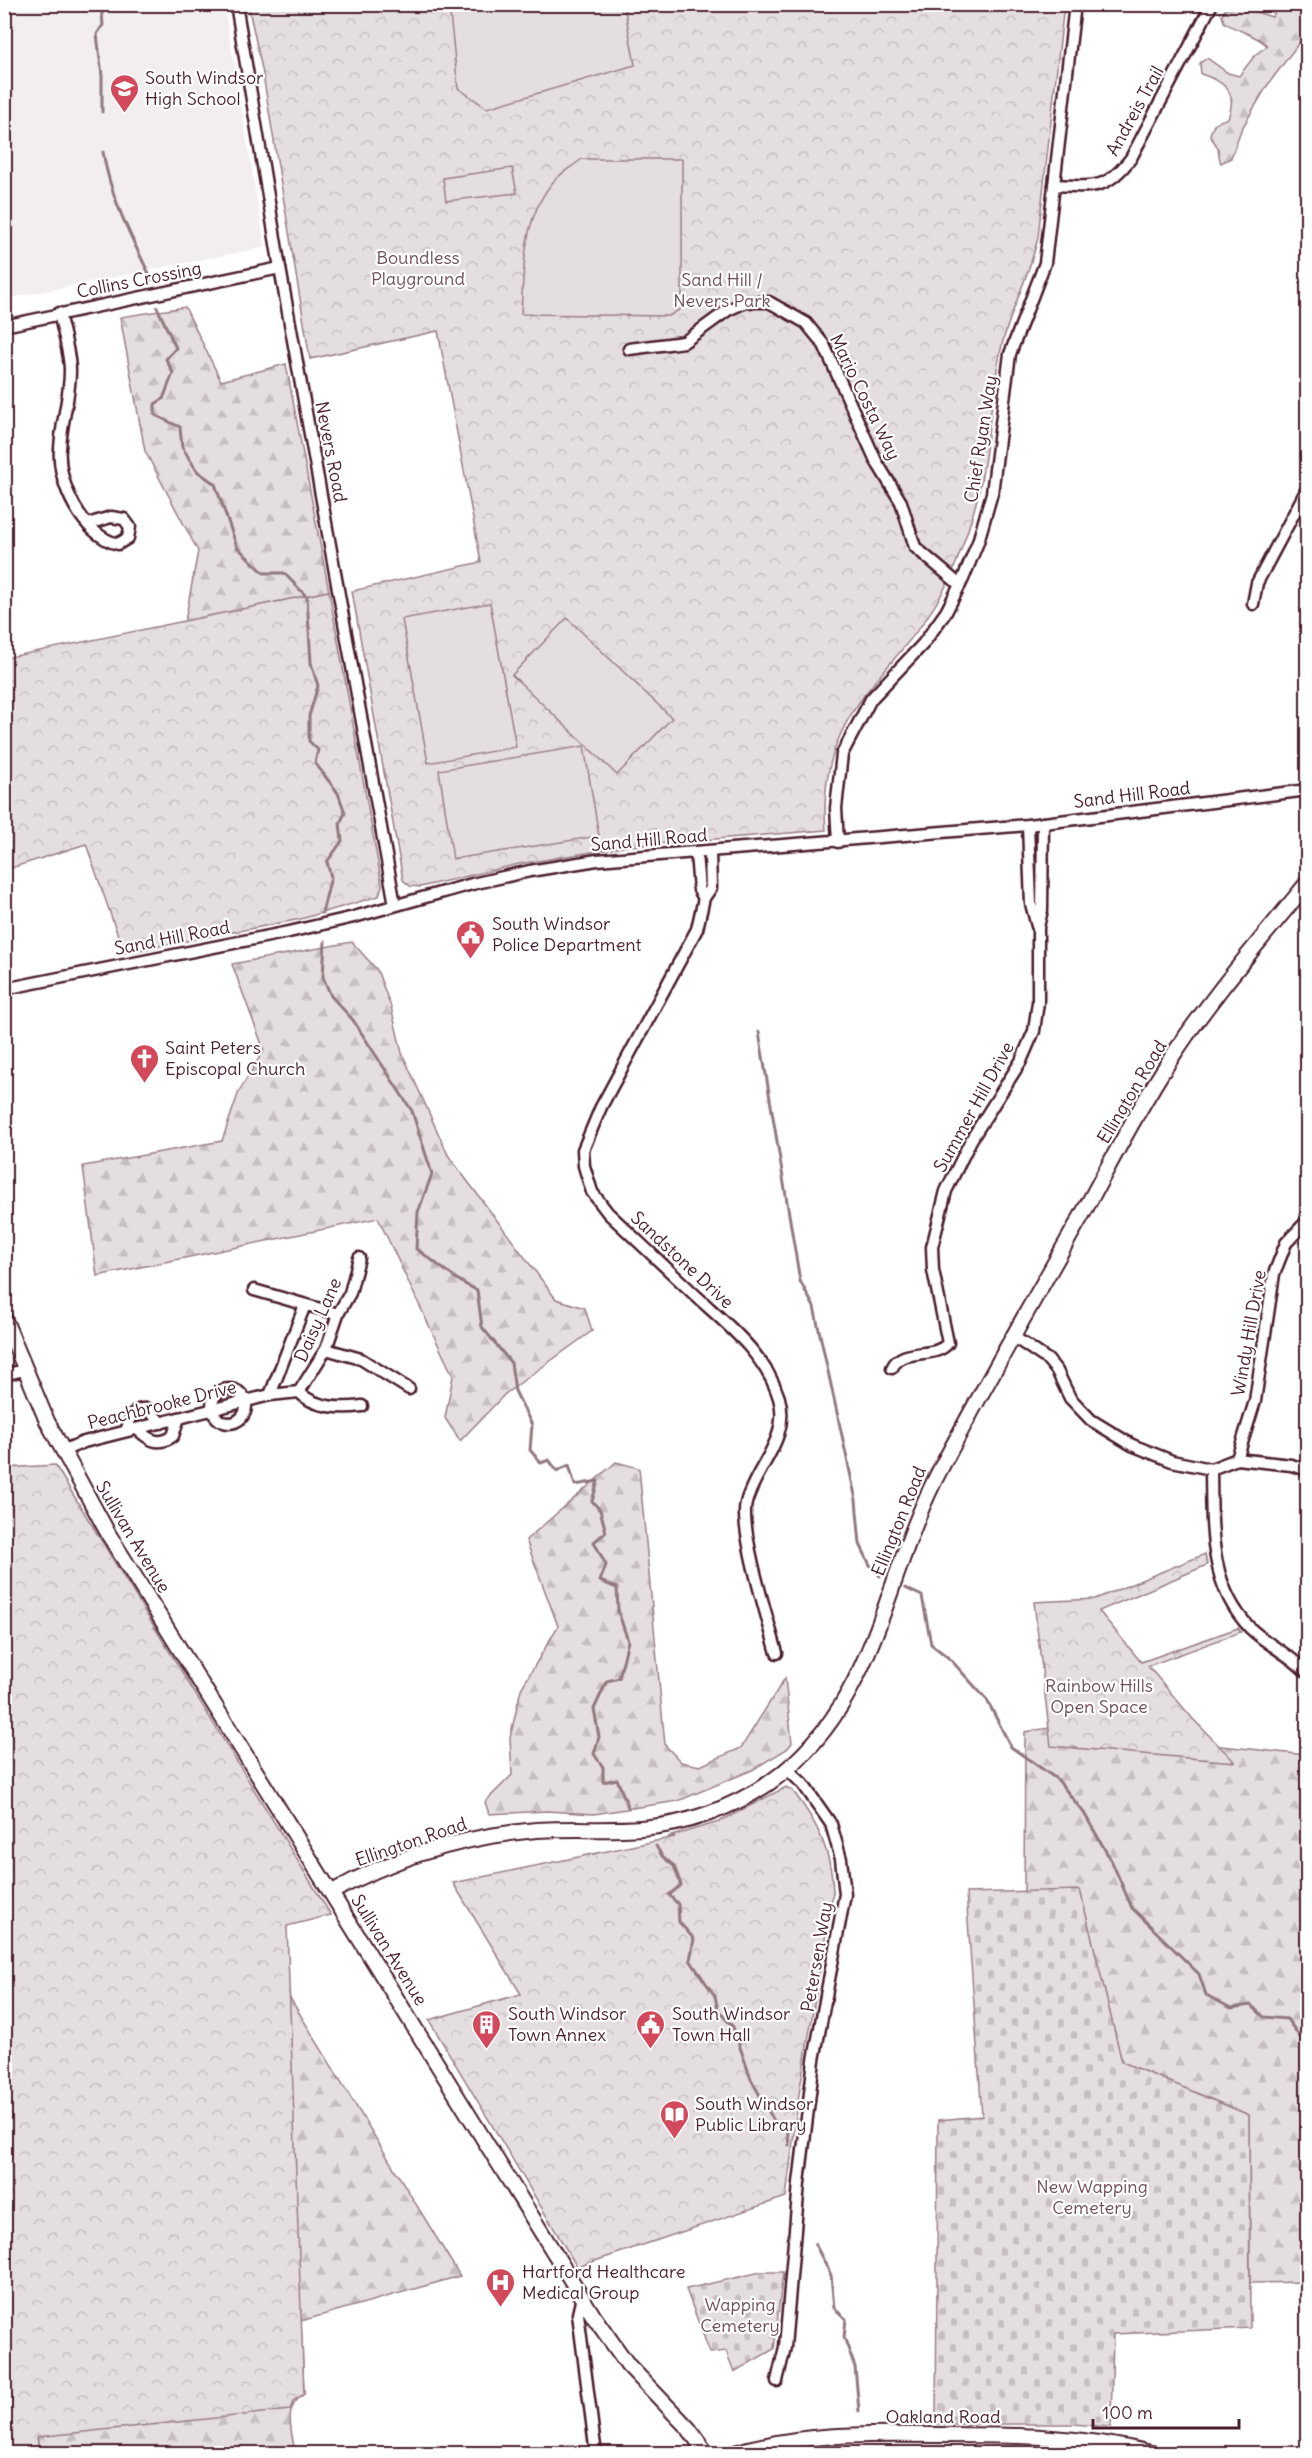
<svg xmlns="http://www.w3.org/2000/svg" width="1312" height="2458" font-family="Delius,sans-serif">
	<defs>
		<pattern id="forest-firs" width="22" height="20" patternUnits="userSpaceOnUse" patternTransform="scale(1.5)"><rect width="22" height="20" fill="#e5dee0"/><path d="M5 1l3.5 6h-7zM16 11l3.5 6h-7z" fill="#c6bec0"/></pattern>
		<pattern id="cemetery-stones" width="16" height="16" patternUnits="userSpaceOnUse" patternTransform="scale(1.5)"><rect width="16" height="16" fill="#e5dee0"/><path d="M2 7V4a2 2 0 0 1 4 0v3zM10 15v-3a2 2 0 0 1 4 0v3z" fill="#c6bec0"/></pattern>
		<pattern id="park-crowns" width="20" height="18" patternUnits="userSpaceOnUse" patternTransform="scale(1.5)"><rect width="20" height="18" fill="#e5dee0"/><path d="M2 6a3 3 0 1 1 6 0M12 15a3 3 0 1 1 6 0" fill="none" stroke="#c6bec0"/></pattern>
	</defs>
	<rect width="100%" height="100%" fill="#fff"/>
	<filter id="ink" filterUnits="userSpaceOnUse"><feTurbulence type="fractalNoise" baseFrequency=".0167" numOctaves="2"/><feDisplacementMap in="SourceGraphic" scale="12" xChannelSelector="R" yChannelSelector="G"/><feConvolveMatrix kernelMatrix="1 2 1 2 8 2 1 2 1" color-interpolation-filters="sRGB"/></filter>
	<g filter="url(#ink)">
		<path fill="#f2eeef" d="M5 4 224 5 265 247 5 299Z"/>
		<g fill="url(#forest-firs)" stroke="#987e86" stroke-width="1.5">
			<path d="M1228 4 1244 5 1247 9 1272 17 1279 5H1307V32L1267 86 1241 130 1231 158 1221 163C1219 159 1219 154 1218 149 1213 134 1205 142 1215 123L1228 118C1238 91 1225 82 1201 74L1200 63 1207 58 1228 73 1239 76 1256 54 1267 46C1260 36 1236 31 1224 22L1222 15Z"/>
			<path d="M185 307 221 381 286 364 329 591 185 621 198 551 145 451 120 317Z"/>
			<path d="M352 942 377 970 391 1007 402 1053 448 1155 556 1299 585 1308 592 1331 505 1394 460 1441 445 1418 453 1376 378 1218 97 1276 83 1166 222 1141 239 1091 264 1050 232 964Z"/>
			<path d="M616 1462 639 1468 665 1745 681 1762 700 1766 741 1748 785 1678 792 1743 787 1749 752 1770 678 1801 594 1814 547 1811 489 1814 485 1802 512 1775 510 1738 521 1689 558 1626 526 1540Z"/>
			<path d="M1049 1728 1307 1755V2282L1250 2283 1249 2115 1122 2062 1080 1891 1024 1892 1025 1732Z"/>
			<path d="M290 1998 460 2276 301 2321 304 2394C282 2408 292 2430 295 2453H39L4 2156Z"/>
		</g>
		<g fill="url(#cemetery-stones)" stroke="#987e86" stroke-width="1.5">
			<path d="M1080 1890 1122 2062 1249 2115 1250 2328 1113 2334 1111 2427 1072 2424H936L938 2120 982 2116 966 1893Z"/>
			<path d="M761 2272H783L774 2349 734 2372 726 2351 710 2353 686 2289Z"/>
		</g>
		<g fill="url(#park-crowns)" stroke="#987e86" stroke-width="1.5">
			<path d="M248 5H1064L1038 237C1030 275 1011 308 1002 345 992 386 990 429 983 470 978 503 967 535 955 566 913 672 814 696 826 830L629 846 519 864 420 887 410 886 403 880 352 591 481 562 438 331 310 359 262 69Z"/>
			<path d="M329 591 382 885 379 896 301 919 124 953 86 844 5 870V658Z"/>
			<path d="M55 1465 331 1915 287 1926 304 2394 293 2401 290 2410 37 2437 39 2453H5V1468Z"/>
			<path d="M1205 1554 1207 1565 1099 1611 1141 1662 1238 1628 1241 1632 1148 1666 1193 1719 1235 1762 1051 1746 1034 1602 1095 1599Z"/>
			<path d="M786 1787 793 1791C817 1822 832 1852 833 1892L799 2094 786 2197 577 2267 429 2020 521 1994 453 1883 675 1837H668L719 1822Z"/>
		</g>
		<g fill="#e5dee0" stroke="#987e86" stroke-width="1.5">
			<path d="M449 5H624L635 65 487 108 458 88Z"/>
			<path d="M582 159H682V308L669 316 521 314C524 269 522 219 553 182 560 173 573 166 582 159Z"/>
			<path d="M512 168 517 193 446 201 443 178Z"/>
			<path d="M490 603 516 747 428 763 402 619Z"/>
			<path d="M567 618 672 718 617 775 512 675Z"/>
			<path d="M584 746 599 836 453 859 439 770Z"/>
		</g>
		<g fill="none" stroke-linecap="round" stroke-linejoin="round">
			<g stroke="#91787e" stroke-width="3">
				<path d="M101 4 103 25 97 34 102 76V112"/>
				<path d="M103 152C110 197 132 239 152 280"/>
				<path d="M157 307 176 348 166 359 173 373 163 399 155 404V415L180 427 182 447 197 471 215 484 237 547 264 573H284L307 597 311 663 318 686 309 716V741L318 750 315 763 338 793 345 813 340 823 342 841 327 862 331 877 322 913"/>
				<path d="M325 941 323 977 331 996 353 1020 412 1111 432 1174 418 1212 416 1249C437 1262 454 1281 477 1290L482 1327 511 1363 515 1391 532 1425 530 1450 541 1463 549 1460 557 1471 569 1465 575 1485 598 1481 592 1501 600 1510 606 1532 594 1542 606 1565 600 1581 617 1588 618 1611 628 1641 619 1678 607 1681 594 1709 599 1737 594 1754 603 1767V1782L617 1779 628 1807"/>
				<path d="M759 1032 800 1281 814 1307 856 1500 860 1544 870 1565 880 1576"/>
				<path d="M905 1588 922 1596 931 1644 950 1659 987 1700 1011 1747 1058 1780 1084 1813 1112 1862 1132 1908 1199 1974 1206 1995 1231 2008 1251 2005 1264 2017 1287 2019 1308 2048"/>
				<path d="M656 1846 662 1856 674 1866 681 1885 669 1895 678 1904 679 1922 694 1939 690 1960 715 1996 718 2010 733 2027 751 2079 774 2121 787 2128 789 2145"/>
				<path d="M815 2244 831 2275 834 2308 846 2319 844 2337 855 2367 859 2411"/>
			</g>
			<defs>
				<g id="minor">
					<path d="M236 4 280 268 395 905"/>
					<path d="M1054 185C1093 187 1106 191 1131 158L1212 4"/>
					<path d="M59 313C63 332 70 353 70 371 70 398 61 422 60 449 57 483 83 536 118 544L128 538 130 527 124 519 111 517 88 524"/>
					<path d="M4 326 280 268"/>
					<path d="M629 349 684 342 728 310 746 302H769L806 323 824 345 876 461 901 502 915 547 960 585"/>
					<path d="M1253 604 1257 583 1308 487"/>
					<path d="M1028 825 1031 904 1037 926"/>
					<path d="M838 842 836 808 842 754 871 699 923 644 946 612 963 579 978 542 992 493 1010 354 1045 263 1075 4"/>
					<path d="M710 852 711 888 704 898 697 929 601 1107 583 1150 584 1166 592 1192 608 1213C637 1240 665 1267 694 1294 726 1324 765 1353 779 1398 791 1439 755 1467 746 1503 739 1529 769 1623 777 1653"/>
					<path d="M696 853 699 890 704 898"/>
					<path d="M4 989 289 932 354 917 472 884 530 871 597 860 1028 825 1308 790"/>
					<path d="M254 1290 338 1314"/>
					<path d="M1014 1337 1048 1360 1057 1371 1070 1398 1091 1420 1132 1445 1172 1461 1211 1469 1237 1459 1291 1465 1308 1470"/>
					<path d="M326 1349 361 1359 409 1389"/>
					<path d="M892 1368C902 1346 935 1360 948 1343L933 1270 932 1247 946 1191 971 1140 1021 1061 1034 1031 1038 1002V927L1042 910 1043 823"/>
					<path d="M4 1375 24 1370"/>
					<circle cx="229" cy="1406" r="17"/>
					<path d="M299 1392 326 1349 338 1314 350 1293 359 1258"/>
					<path d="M299 1392C314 1408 342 1409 362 1406"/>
					<path d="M270 1395 305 1305"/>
					<path d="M137 1429C148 1439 158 1447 173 1436L179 1418"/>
					<path d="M126 1431C130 1419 133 1407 148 1409L161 1423"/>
					<path d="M62 1451 84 1442 270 1395 299 1392"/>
					<path d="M1237 1459 1255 1401 1274 1274 1286 1243 1308 1220"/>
					<path d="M1211 1469C1212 1524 1208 1585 1250 1628 1267 1645 1293 1656 1308 1674"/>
					<path d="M582 2297 578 2314 596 2454"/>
					<path d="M777 2381 785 2347 799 2183 814 2060 845 1894 841 1859 831 1824 803 1784 787 1769"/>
				</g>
				<g id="major">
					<path d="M4 1318 47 1421 109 1535 594 2317 628 2365 689 2429 707 2454"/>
					<path d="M332 1892C391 1859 459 1838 527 1831 565 1827 603 1831 641 1828 686 1825 732 1808 769 1783 878 1707 882 1577 941 1468 986 1383 1034 1299 1082 1215 1110 1164 1136 1112 1168 1063 1209 999 1260 941 1308 882"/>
					<path d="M731 2454C798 2433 867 2434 936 2435 1011 2435 1082 2435 1155 2454"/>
				</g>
			</defs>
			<use href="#minor" stroke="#4a1f2b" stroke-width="15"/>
			<use href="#major" stroke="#4a1f2b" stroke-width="18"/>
			<use href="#minor" stroke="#fff" stroke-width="10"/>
			<use href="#major" stroke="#fff" stroke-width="14"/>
		</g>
	</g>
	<defs>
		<symbol id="school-pin" viewBox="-11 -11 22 30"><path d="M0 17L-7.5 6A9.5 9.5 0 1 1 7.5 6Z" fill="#d1495b" stroke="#fff"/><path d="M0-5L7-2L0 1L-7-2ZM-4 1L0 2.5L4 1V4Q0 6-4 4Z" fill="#fff"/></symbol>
		<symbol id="civic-pin" viewBox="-11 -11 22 30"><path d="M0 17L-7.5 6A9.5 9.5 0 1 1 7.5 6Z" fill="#d1495b" stroke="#fff"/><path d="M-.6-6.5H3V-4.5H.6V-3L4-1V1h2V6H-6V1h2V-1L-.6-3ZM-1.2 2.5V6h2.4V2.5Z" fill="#fff"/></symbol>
		<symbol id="church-pin" viewBox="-11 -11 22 30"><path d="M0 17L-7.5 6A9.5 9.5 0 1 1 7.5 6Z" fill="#d1495b" stroke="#fff"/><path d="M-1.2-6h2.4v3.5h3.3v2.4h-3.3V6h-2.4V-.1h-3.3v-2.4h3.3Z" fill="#fff"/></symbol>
		<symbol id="building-pin" viewBox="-11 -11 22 30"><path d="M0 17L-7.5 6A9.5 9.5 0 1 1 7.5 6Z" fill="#d1495b" stroke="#fff"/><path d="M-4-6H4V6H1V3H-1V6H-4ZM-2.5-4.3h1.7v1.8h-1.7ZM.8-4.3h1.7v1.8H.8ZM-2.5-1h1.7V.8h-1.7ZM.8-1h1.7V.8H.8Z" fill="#fff"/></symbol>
		<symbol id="library-pin" viewBox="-11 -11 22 30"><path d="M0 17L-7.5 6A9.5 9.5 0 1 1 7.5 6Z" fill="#d1495b" stroke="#fff"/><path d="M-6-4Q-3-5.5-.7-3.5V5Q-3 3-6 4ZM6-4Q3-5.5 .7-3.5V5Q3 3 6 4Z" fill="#fff"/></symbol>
		<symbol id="hospital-pin" viewBox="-11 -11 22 30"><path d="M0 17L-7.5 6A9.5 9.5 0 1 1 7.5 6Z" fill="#d1495b" stroke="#fff"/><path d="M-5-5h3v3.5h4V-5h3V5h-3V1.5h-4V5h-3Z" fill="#fff"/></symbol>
	</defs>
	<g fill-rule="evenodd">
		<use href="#school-pin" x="108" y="72" width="33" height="45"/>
		<use href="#civic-pin" x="454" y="918" width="33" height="45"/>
		<use href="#church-pin" x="128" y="1042" width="33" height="45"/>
		<use href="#building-pin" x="470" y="2008" width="33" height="45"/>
		<use href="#civic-pin" x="634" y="2008" width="33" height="45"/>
		<use href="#library-pin" x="658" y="2098" width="33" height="45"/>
		<use href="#hospital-pin" x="484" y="2266" width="33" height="45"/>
	</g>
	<g text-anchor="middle" stroke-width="4.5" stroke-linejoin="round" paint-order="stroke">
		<g font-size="18" fill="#4a1f2b" stroke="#fff" text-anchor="start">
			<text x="145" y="84">South Windsor<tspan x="145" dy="21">High School</tspan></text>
			<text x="492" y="930">South Windsor<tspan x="492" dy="21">Police Department</tspan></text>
			<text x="165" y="1054">Saint Peters<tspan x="165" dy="21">Episcopal Church</tspan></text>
			<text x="508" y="2020">South Windsor<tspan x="508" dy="21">Town Annex</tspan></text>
			<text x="672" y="2020">South Windsor<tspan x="672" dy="21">Town Hall</tspan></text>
			<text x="695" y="2110">South Windsor<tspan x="695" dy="21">Public Library</tspan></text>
			<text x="522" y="2278">Hartford Healthcare<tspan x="522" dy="21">Medical Group</tspan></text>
		</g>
		<g font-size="18" fill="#4a1f2b" stroke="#fff">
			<text transform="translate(1135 111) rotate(-61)" y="6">Andreis Trail</text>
			<text transform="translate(139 280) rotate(-11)" y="6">Collins Crossing</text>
			<text transform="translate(865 397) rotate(64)" y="6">Mario Costa Way</text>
			<text transform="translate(981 439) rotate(-81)" y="6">Chief Ryan Way</text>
			<text transform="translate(331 452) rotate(79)" y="6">Nevers Road</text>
			<text transform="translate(1132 795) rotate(-7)" y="6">Sand Hill Road</text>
			<text transform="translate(649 840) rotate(-5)" y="6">Sand Hill Road</text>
			<text transform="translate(172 938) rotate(-11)" y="6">Sand Hill Road</text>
			<text transform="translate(1132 1092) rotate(-59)" y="6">Ellington Road</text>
			<text transform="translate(974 1107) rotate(-61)" y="6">Summer Hill Drive</text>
			<text transform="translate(682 1260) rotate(43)" y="6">Sandstone Drive</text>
			<text transform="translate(318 1320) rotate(-66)" y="6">Daisy Lane</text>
			<text transform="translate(1249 1333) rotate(-80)" y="6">Windy Hill Drive</text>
			<text transform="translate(162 1405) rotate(-14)" y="6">Peachbrooke Drive</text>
			<text transform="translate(899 1521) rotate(-68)" y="6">Ellington Road</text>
			<text transform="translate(133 1537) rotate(59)" y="6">Sullivan Avenue</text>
			<text transform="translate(411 1842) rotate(-19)" y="6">Ellington Road</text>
			<text transform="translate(389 1950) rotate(58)" y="6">Sullivan Avenue</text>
			<text transform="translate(817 1957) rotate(-80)" y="6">Petersen Way</text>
			<text x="943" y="2423">Oakland Road</text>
		</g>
		<g font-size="18" fill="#714f58" stroke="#fff">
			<text x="418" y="264">Boundless<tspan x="418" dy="21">Playground</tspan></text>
			<text x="722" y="286">Sand Hill /<tspan x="722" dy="21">Nevers Park</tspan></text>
			<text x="1099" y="1692">Rainbow Hills<tspan x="1099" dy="21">Open Space</tspan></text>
			<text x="1092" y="2193">New Wapping<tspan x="1092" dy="21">Cemetery</tspan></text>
			<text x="740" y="2311">Wapping<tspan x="740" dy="21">Cemetery</tspan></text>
		</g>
	</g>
	<rect width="1312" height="2458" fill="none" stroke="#fff" stroke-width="24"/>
	<rect x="12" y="12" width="1288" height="2434" fill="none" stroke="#4a1f2b" stroke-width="2" filter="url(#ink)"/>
	<path d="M1093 2419v9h146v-9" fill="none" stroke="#4a1f2b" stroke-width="3"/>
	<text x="1102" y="2419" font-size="18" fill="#4a1f2b" stroke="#ffffff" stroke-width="4.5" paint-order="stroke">100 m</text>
</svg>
